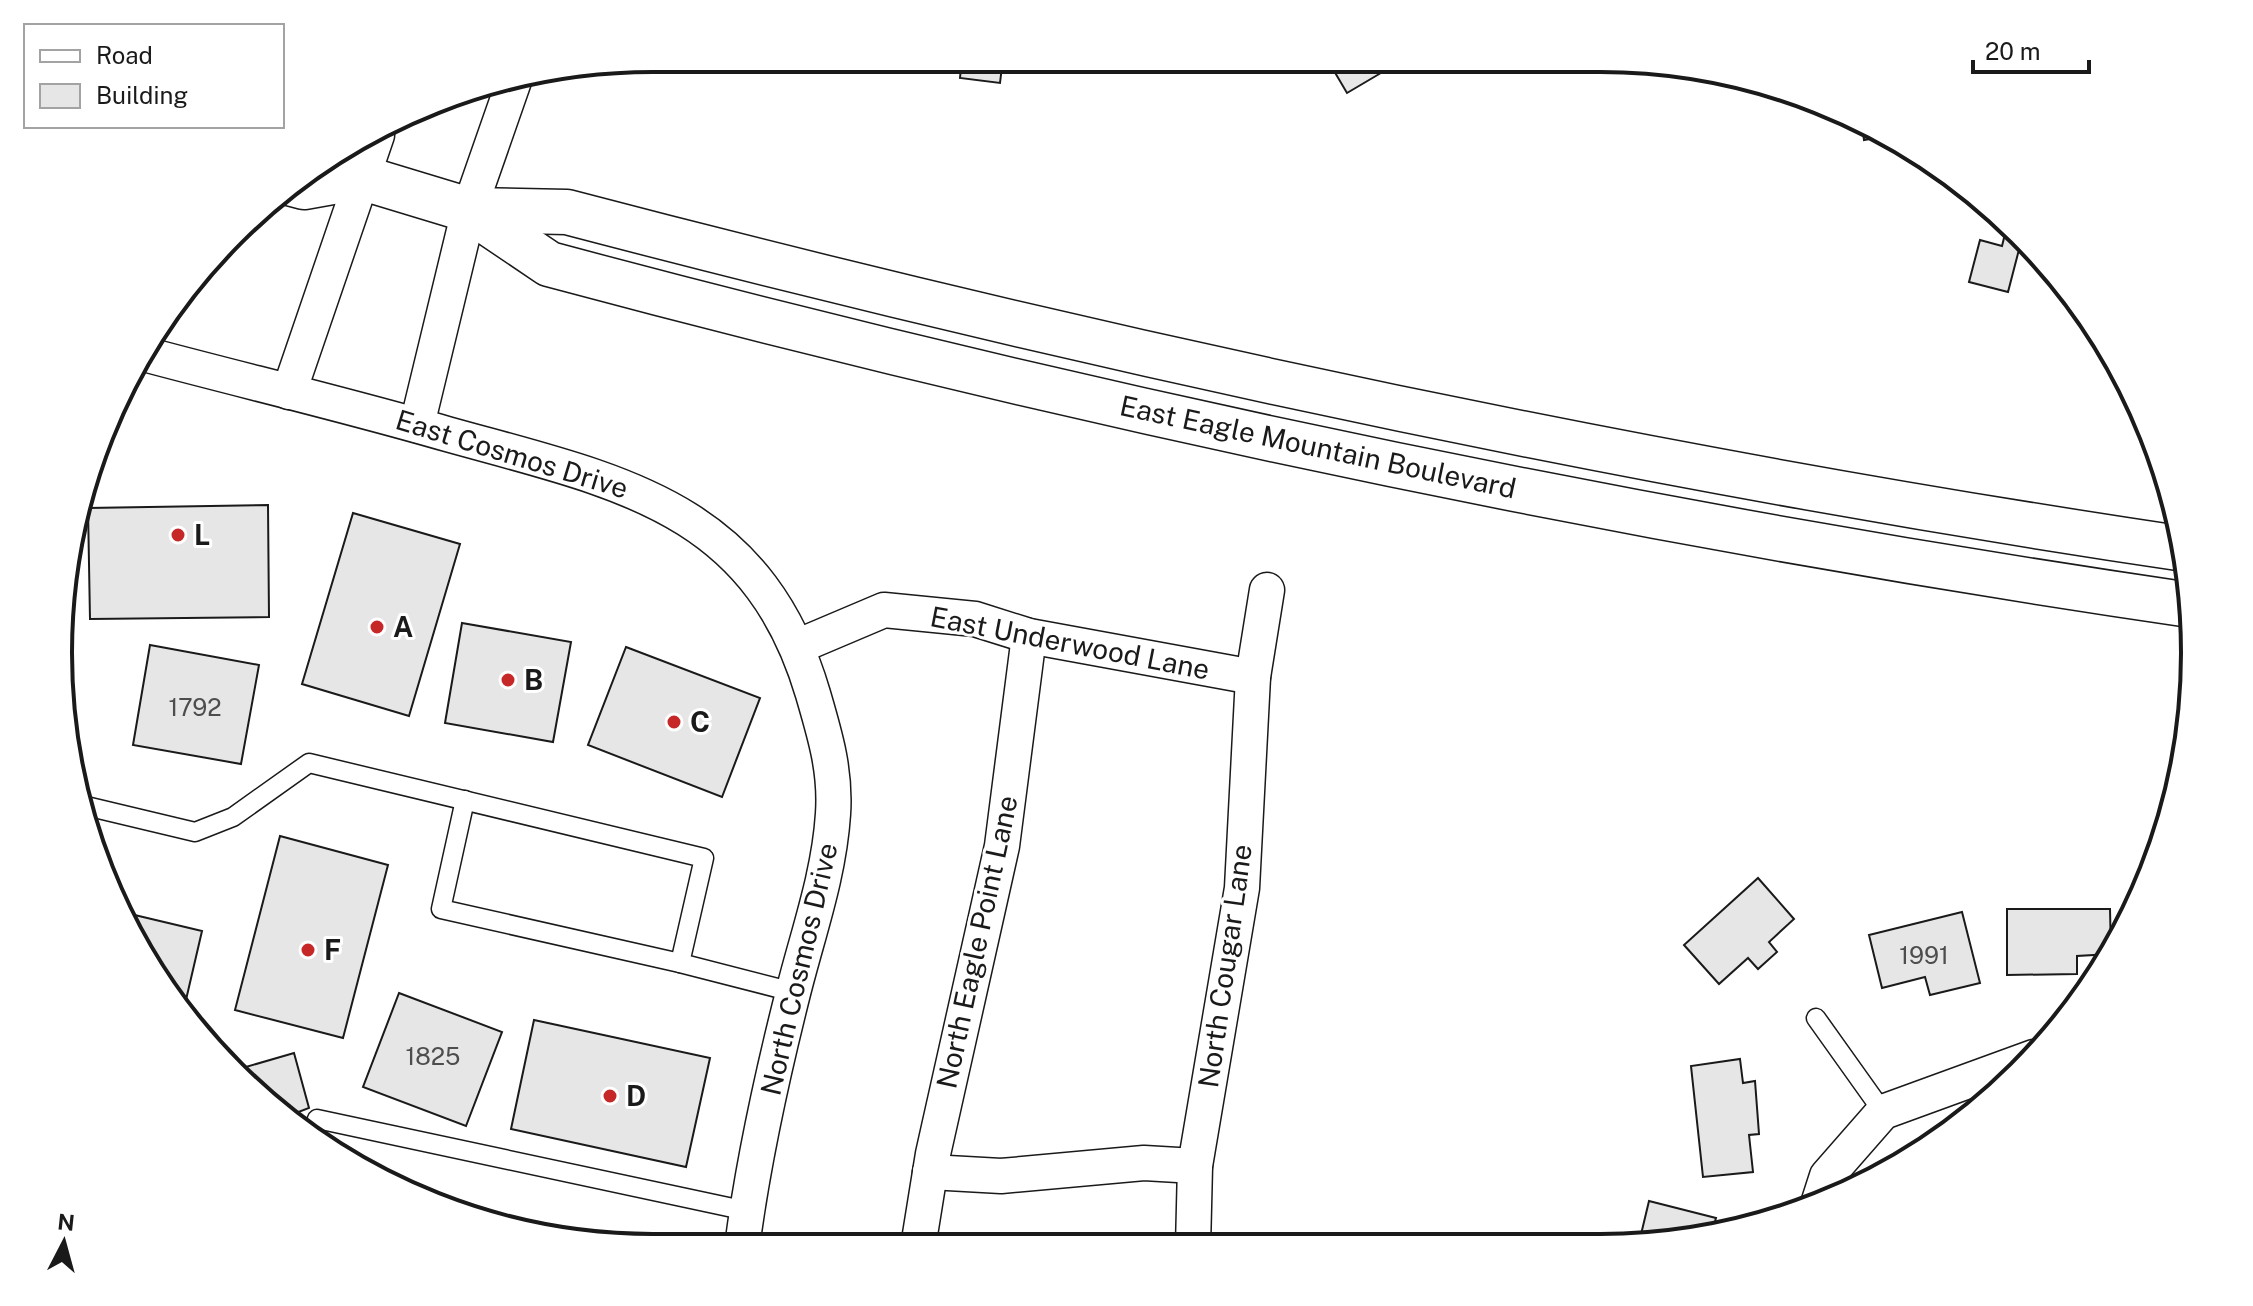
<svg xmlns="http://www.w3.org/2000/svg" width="2253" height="1306" font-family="'Public Sans',sans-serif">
	<rect width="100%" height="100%" fill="#fff"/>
	<g fill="#e6e6e6" stroke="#1a1a1a" stroke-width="2">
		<path d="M962 58H1003L1000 83 960 78Z"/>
		<path d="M1327 59H1380L1386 70 1347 93Z"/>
		<path d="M1862 124 1886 136 1864 140Z"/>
		<path d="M2008 222 2027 240 2022 238 2008 292 1969 282 1980 240 2002 246Z"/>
		<path d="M268 505 269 617 90 619 88 508Z"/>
		<path d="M353 513 460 544 409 716 302 684Z"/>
		<path d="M462 623 571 642 553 742 445 723Z"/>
		<path d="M150 645 259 665 241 764 133 745Z"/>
		<path d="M626 647 760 698 722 797 588 745Z"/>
		<path d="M280 836 388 865 343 1038 235 1010Z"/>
		<path d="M1758 878 1794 919 1769 942 1777 952 1758 969 1748 958 1719 984 1684 945Z"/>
		<path d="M2007 909H2110L2111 954 2077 956V974L2007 975Z"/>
		<path d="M122 912 202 931 182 1017 181 1016Z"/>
		<path d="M1962 912 1980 983 1930 995 1925 977 1882 988 1869 935Z"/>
		<path d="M399 993 502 1032 466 1126 363 1087Z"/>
		<path d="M534 1020 710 1058 686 1167 511 1129Z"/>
		<path d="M294 1053 309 1108 288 1116 239 1069Z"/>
		<path d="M1740 1059 1743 1083 1755 1081 1759 1134 1749 1135 1753 1172 1703 1177 1691 1066Z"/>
		<path d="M1649 1201 1716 1218 1712 1232 1638 1247Z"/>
	</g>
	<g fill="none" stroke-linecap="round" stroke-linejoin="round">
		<defs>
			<g id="service">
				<path d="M465 800 441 909 680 963"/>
				<path d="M86 806 195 832 233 817 309 763 704 858 680 963 793 992"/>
				<path d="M1816 1018 1883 1112"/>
				<path d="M317 1119 747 1211"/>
			</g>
			<g id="minor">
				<path d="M144 354C245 381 347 405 447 434 615 481 757 504 813 694 825 735 836 771 833 814 829 876 808 933 793 993 772 1076 753 1162 742 1247"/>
				<path d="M289 392 377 135"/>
				<path d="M417 425 469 210 514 81"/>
				<path d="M799 646 884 610 975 619 1029 636 1253 677"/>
				<path d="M930 1172 1001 1176 1144 1163 1195 1166"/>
				<path d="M1818 1204 1827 1176 1883 1112 2034 1057"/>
				<path d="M918 1247 933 1154 1002 846 1029 636"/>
				<path d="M1193 1247 1195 1166 1242 888 1253 677 1267 590"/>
			</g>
			<g id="tertiary">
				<path d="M338 156 360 177 469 210 567 212C1100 352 1639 468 2185 549"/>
				<path d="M289 183 304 187 360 177"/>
				<path d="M469 210 549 264C1089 409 1637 524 2190 605"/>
			</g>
		</defs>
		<use href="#service" stroke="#1a1a1a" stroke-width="21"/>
		<use href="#minor" stroke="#1a1a1a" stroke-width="37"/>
		<use href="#tertiary" stroke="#1a1a1a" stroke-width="47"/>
		<use href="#service" stroke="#fff" stroke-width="18"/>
		<use href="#minor" stroke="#fff" stroke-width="34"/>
		<use href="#tertiary" stroke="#fff" stroke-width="44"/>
	</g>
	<g fill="#c62828" stroke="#fff" stroke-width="3">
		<circle cx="178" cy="535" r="8"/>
		<circle cx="377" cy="627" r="8"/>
		<circle cx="508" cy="680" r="8"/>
		<circle cx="674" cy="722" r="8"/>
		<circle cx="308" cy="950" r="8"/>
		<circle cx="610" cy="1096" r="8"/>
	</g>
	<g text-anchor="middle" stroke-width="6" stroke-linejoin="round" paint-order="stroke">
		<g font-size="24" fill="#4d4d4d">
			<text x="195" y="716">1792</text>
			<text x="1924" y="964">1991</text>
			<text x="433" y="1065">1825</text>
		</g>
		<g font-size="28" fill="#1a1a1a" stroke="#fff">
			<text transform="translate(1318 447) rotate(12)" y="10">East Eagle Mountain Boulevard</text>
			<text transform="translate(512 454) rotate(17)" y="10">East Cosmos Drive</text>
			<text transform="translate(1070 643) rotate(11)" y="10">East Underwood Lane</text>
			<text transform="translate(977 942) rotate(-78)" y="10">North Eagle Point Lane</text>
			<text transform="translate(1225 966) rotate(-82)" y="10">North Cougar Lane</text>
			<text transform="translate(799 969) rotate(-77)" y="10">North Cosmos Drive</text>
		</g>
		<g font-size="28" font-weight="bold" fill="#1a1a1a" stroke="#fff" text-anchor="start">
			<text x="194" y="545">L</text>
			<text x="393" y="637">A</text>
			<text x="524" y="690">B</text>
			<text x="690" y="732">C</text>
			<text x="324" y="960">F</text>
			<text x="626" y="1106">D</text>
		</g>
	</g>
	<path d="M0 0H2253V1306H0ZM653 72H1600A581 581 0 0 1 2181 653V653A581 581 0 0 1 1600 1234H653A581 581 0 0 1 72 653V653A581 581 0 0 1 653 72Z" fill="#fff" fill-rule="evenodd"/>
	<path fill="none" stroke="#1a1a1a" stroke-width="4" d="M653 72H1600A581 581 0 0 1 2181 653V653A581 581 0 0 1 1600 1234H653A581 581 0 0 1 72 653V653A581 581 0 0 1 653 72Z"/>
	<rect x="24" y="24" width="260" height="104" fill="#ffffff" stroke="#a3a3a3" stroke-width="2"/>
	<rect x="40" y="50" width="40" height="12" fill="#ffffff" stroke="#a3a3a3" stroke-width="2"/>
	<text x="96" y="64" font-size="24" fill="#1a1a1a">Road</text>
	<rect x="40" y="84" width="40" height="24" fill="#e6e6e6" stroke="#a3a3a3" stroke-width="2"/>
	<text x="96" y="104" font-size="24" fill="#1a1a1a">Building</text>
	<g transform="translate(64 1242) rotate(6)" stroke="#ffffff" stroke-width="6" paint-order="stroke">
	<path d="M0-6L14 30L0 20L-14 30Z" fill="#1a1a1a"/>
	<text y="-12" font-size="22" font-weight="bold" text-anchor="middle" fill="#1a1a1a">N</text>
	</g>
	<path d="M1973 60v12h116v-12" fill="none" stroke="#1a1a1a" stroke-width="4"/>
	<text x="1985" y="60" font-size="24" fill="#1a1a1a" stroke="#ffffff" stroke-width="6" paint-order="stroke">20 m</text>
</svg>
